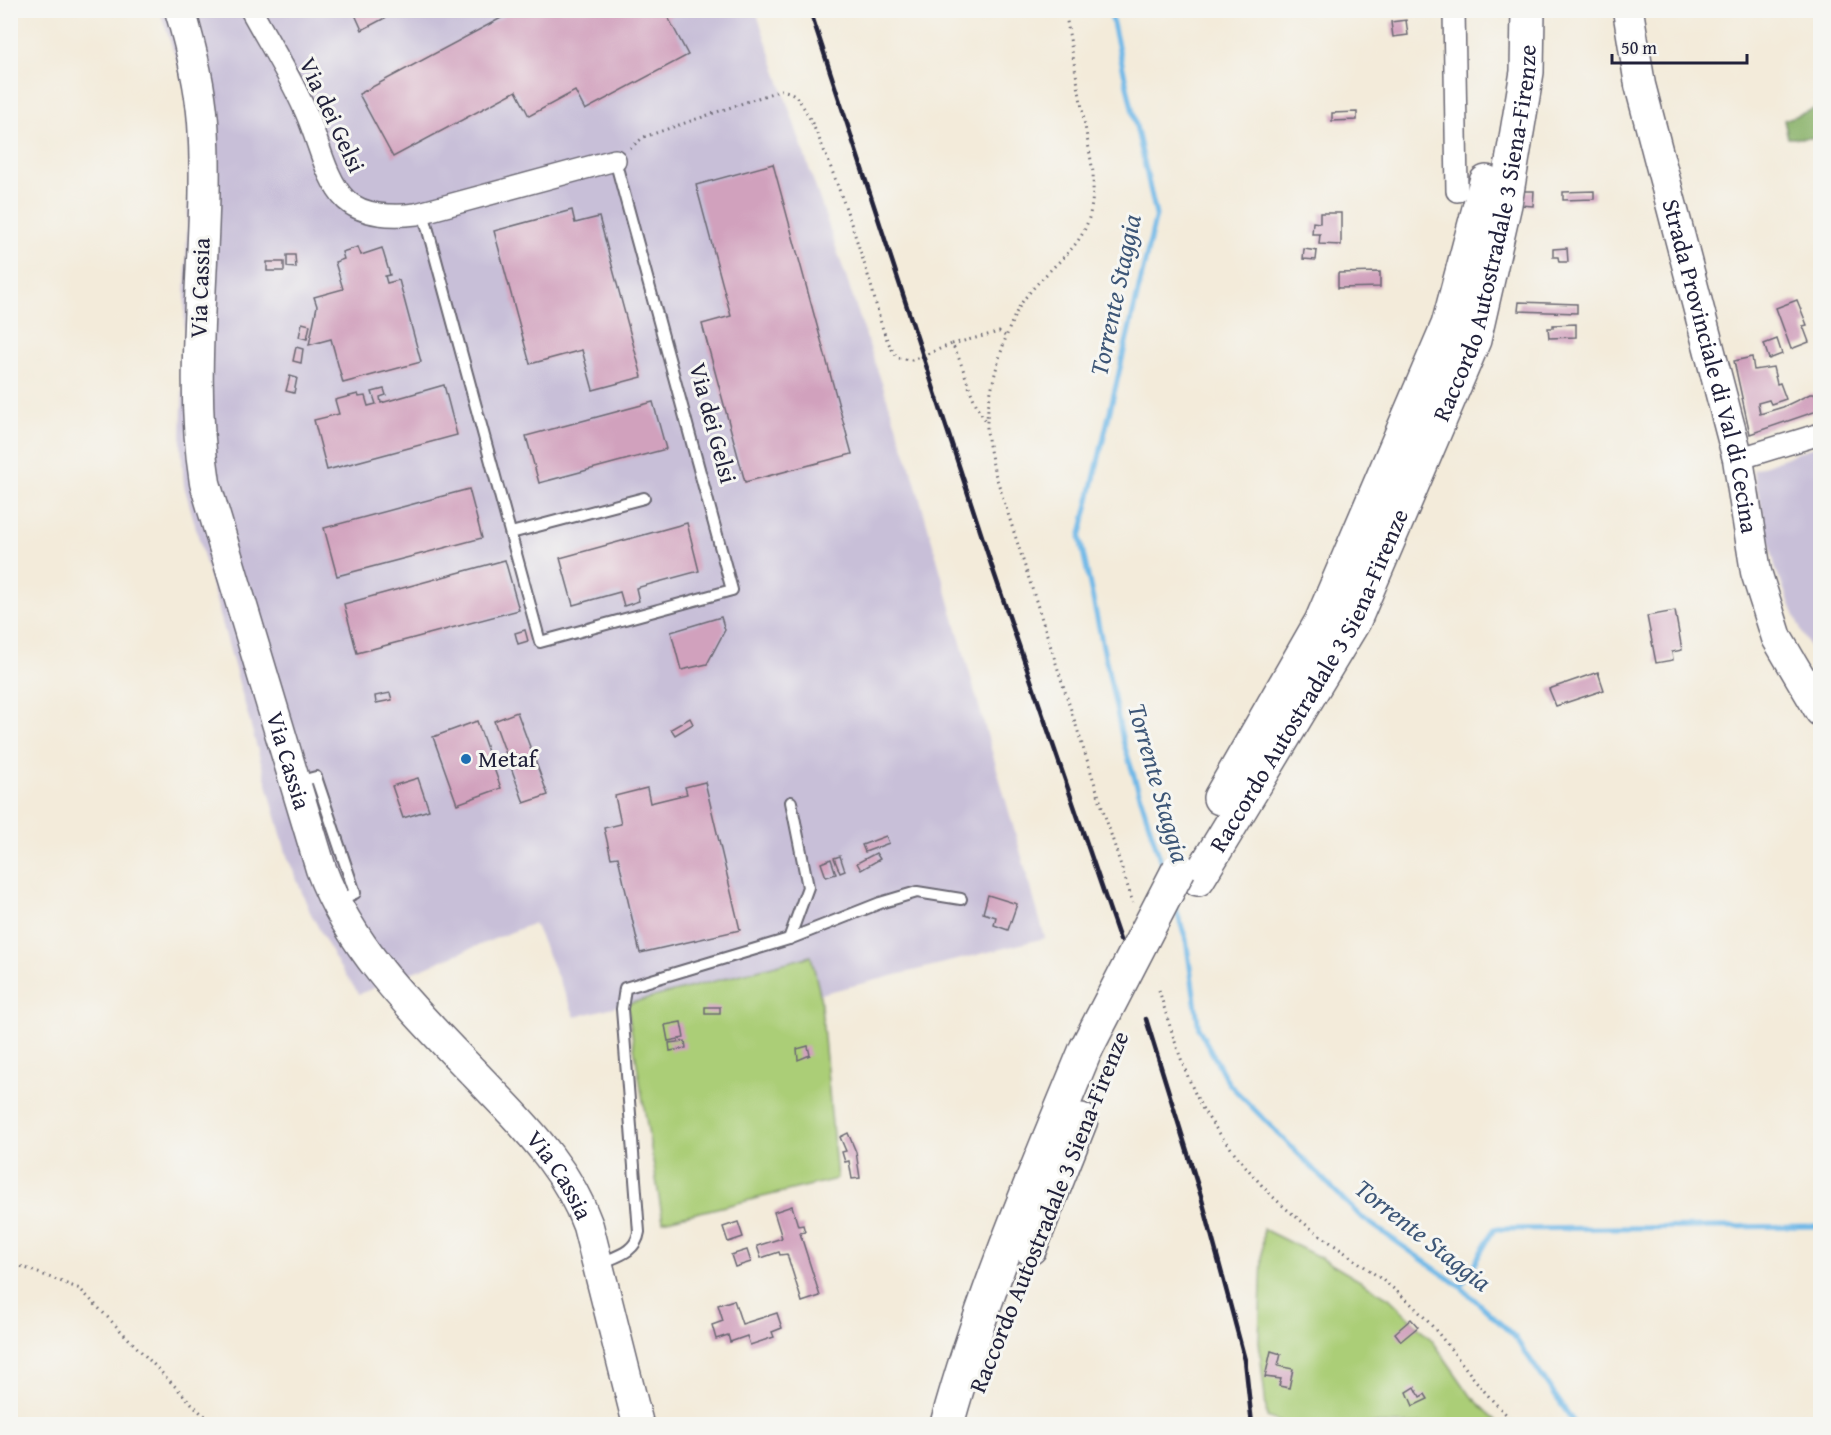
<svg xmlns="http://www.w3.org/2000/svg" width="1831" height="1435" font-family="'Gentium Book Plus',serif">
	<rect width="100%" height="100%" fill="#f6f6f2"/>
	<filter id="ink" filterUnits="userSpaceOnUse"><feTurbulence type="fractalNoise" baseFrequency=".0167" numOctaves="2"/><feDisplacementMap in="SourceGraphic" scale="12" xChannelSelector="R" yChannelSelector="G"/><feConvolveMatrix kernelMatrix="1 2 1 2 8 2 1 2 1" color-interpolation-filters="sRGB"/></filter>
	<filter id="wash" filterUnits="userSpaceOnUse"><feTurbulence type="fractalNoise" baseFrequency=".008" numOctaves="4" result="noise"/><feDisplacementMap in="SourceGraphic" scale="24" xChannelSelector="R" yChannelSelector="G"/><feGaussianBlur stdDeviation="1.35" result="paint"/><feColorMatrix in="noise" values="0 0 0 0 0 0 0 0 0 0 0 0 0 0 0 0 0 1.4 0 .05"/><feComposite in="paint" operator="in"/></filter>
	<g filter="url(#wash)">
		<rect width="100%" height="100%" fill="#f3ebda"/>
		<g fill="#c8bfd8">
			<path d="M160 11H756L914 478 1045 938 820 994 811 956 575 1017 534 923 359 994 339 966 310 912 287 856 184 485 181 443 189 163 186 88Z"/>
			<path d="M1820 444V666L1802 633 1776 570 1753 470Z"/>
		</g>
		<g fill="#abce77" stroke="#667859" stroke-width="1.5">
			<path d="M811 956 820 994 837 1179 663 1221 627 1004Z"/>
			<path d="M1263 1229 1321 1258 1389 1298 1432 1340 1471 1396 1500 1424H1285L1267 1417 1259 1341Z"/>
		</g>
		<path fill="#88b168" stroke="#556a52" stroke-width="1.5" d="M1820 107V138H1788L1784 120Z"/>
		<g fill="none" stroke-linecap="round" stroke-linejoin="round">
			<g stroke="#6eb8e7" stroke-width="5">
				<path d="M1110 10 1156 215 1080 538 1123 741 1164 872"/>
				<path d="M1174 904 1186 939 1199 1029 1229 1084 1360 1216 1461 1287 1514 1336 1575 1424"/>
				<path d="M1461 1287 1494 1229 1820 1226"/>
			</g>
		</g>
		<g id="blocks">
			<g fill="#d1a1bd">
				<path d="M353 10H400L362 30Z"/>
				<path d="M516 10H673V15L668 17 688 55 585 110 575 91 529 116 516 91 393 157 359 94Z"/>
				<path d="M1406 20 1408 35 1393 37 1391 22Z"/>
				<path d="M1357 112V120L1332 121V113Z"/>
				<path d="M773 164 852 454 745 482 702 324 731 316 696 185Z"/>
				<path d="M1521 191H1534L1533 206 1521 205Z"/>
				<path d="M1594 191V199L1563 200V192Z"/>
				<path d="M572 210 575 223 599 217 642 377 593 390 582 350 530 364 494 231Z"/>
				<path d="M1320 213H1341V245L1319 244 1320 234H1312L1313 222 1320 223Z"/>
				<path d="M358 247 361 255 382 248 390 275 385 276 387 283 399 280 421 362 343 383 331 339 309 345 317 306 314 297 343 289 335 262 344 259 342 252Z"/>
				<path d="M1567 248 1568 262H1559L1558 257H1553V249Z"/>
				<path d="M1304 249 1317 251 1316 260 1303 259Z"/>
				<path d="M287 255H295L296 268 287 267Z"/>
				<rect x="267" y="262" width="17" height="9"/>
				<path d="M1380 272V287L1338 288V273Z"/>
				<path d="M1797 300 1807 325 1803 326 1809 342 1791 349 1776 308Z"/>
				<path d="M1519 302 1577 304V313L1518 311Z"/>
				<path d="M302 323 310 325 307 339 299 337Z"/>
				<path d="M1576 324V337L1549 338 1548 328H1553V325Z"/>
				<path d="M1777 339 1782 354 1769 359 1764 344Z"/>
				<path d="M296 347 303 349 301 363 293 361Z"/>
				<path d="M1752 357 1754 370 1773 367 1777 384 1780 383 1786 399 1771 404 1769 400 1758 403 1760 414 1783 407 1810 394H1820V410L1750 434 1734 361Z"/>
				<path d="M290 376 297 378 294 393 286 391Z"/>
				<path d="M444 385 457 435 327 470 314 420 339 414 335 400 358 394 359 397 365 396 368 406 376 404 372 392 384 389 386 395 380 397 381 403Z"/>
				<path d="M653 402 666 449 539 483 526 436Z"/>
				<path d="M469 489 482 538 337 576 324 528Z"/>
				<path d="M687 523 699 571 636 588 639 601 624 606 620 592 573 605 560 558Z"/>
				<path d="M505 560 519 610 357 653 344 604Z"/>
				<path d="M1675 611 1682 650 1672 652 1673 660 1656 663 1647 616Z"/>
				<path d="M721 617 725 630 707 664 681 670 671 632Z"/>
				<path d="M525 630 528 641 518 644 515 633Z"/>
				<path d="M1598 672 1604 690 1556 706 1549 689Z"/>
				<path d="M390 693 392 700 376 703 375 696Z"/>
				<path d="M517 712 548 795 524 803 494 721Z"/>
				<path d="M690 718 693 724 675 735 671 729Z"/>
				<path d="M477 721 501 788 457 804 433 737Z"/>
				<path d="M418 778 429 810 403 818 392 786Z"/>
				<path d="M705 782 740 930 640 953 618 857 611 858 604 828 621 824 615 796 647 788 650 803 687 794 685 787Z"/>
				<path d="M886 836 889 843 865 852 862 845Z"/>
				<path d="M876 853 880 859 861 870 857 863Z"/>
				<path d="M840 856 845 871 840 873 834 858Z"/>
				<path d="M831 859 836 874 826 877 821 863Z"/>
				<path d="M988 895 1017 904 1008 930 994 925 996 917 983 913Z"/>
				<rect x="705" y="1007" width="15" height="7"/>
				<path d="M681 1022 684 1038 668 1041 665 1025Z"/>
				<path d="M685 1041 686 1048 670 1051 669 1043Z"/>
				<path d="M808 1046 810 1055 798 1060 797 1049Z"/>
				<path d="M848 1133 856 1152 860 1178 852 1179 849 1161 845 1162 842 1152 846 1151 840 1137Z"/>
				<path d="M792 1206 798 1226 803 1225 805 1232 800 1233 820 1296 802 1302 787 1254 780 1255 779 1252 761 1258 757 1246 782 1238 774 1212Z"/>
				<path d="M738 1222 743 1237 728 1242 723 1227Z"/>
				<path d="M747 1250 751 1262 735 1267 731 1255Z"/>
				<path d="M734 1300 742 1324 777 1313 782 1328 772 1332 774 1337 750 1345 747 1336 730 1342 728 1335 716 1339 712 1325 723 1321 718 1305Z"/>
				<path d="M1411 1319 1418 1327 1401 1341 1395 1333Z"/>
				<path d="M1271 1351 1281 1354 1278 1366 1293 1369 1289 1388 1279 1386 1281 1379 1265 1377Z"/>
				<path d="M1415 1387 1420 1397 1425 1394 1428 1399 1413 1406 1407 1392Z"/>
			</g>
		</g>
	</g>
	<g filter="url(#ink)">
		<use href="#blocks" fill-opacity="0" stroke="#6b6873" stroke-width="1.5"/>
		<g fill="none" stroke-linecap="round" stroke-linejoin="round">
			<defs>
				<g id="service">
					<path d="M423 212 540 642 732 590 615 160"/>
					<path d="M511 533 644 498"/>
					<path d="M297 782 316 777 355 893 337 901"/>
					<path d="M789 939 808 887 791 802"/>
					<path d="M601 1263C617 1256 636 1252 639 1232L622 1009 625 988 789 939 880 903 917 892 961 899"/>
				</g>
				<g id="minor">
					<path d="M251 10C269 43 289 74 304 108 317 134 325 180 346 200 363 216 394 217 416 214L615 160"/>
					<path d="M1454 10 1457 191"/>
					<path d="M1738 459 1820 434"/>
				</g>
				<g id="secondary">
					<path id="s1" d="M180 10C191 47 200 84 203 122 211 242 186 363 205 483L321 869C354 959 432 1028 496 1096 533 1134 570 1175 588 1226L638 1424"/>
					<path id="s2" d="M1628 10 1640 85 1738 459 1756 572 1777 638 1820 711"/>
				</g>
				<g id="motorway">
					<path d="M1220 798 1321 622 1448 325 1486 182"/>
					<path id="s3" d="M1198 879 1354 621 1474 340 1505 204 1527 72 1528 10"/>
					<path d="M1030 1248 1081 1120"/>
					<path d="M947 1424C982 1296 1035 1173 1086 1049"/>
				</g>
			</defs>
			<use href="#service" stroke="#6b6873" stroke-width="14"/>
			<use href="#minor" stroke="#6b6873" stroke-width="24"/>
			<use href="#secondary" stroke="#6b6873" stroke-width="33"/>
			<use href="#motorway" stroke="#6b6873" stroke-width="36"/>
			<g stroke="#6b6873" stroke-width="3" stroke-dasharray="1.5 4.5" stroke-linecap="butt">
				<path d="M1065 10 1093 172C1096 247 1066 247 1025 298 1007 321 988 391 987 420 986 436 991 454 994 470L1133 903"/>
				<path d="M630 148 644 137 781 90C785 91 791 92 794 95 816 112 860 249 870 282 878 308 881 337 898 358L912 360 952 344C966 369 969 398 986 421"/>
				<path d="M952 344 999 332 1007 337"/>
				<path d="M1159 990C1170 1028 1182 1066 1199 1102 1209 1123 1251 1174 1268 1192 1309 1233 1365 1262 1409 1302 1449 1339 1475 1389 1517 1424"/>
				<path d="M10 1262 80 1289 202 1414 220 1424"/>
			</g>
			<use href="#service" stroke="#fff" stroke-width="10"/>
			<use href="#minor" stroke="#fff" stroke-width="21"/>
			<use href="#secondary" stroke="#fff" stroke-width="30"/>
			<use href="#motorway" stroke="#fff" stroke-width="33"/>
			<g stroke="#22223b" stroke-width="4.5">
				<path d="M810 10 991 564 1120 940"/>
				<path d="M1146 1019 1201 1196 1245 1360 1252 1424"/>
			</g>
			<defs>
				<path id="motorway-bridge" d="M1086 1049 1179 869"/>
			</defs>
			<use href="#motorway-bridge" stroke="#6b6873" stroke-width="36" stroke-linecap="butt"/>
			<use href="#motorway-bridge" stroke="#fff" stroke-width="33"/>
		</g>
	</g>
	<circle fill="#1f6fb2" stroke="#f6f6f2" stroke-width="2" cx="466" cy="759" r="6"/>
	<g text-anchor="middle" stroke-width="6" stroke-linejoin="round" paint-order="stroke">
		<g font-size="24" fill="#22223b" stroke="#f6f6f2">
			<text transform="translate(332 115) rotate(65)" y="8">Via dei Gelsi</text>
			<text dy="8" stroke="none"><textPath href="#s3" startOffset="714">Raccordo Autostradale 3 Siena-Firenze</textPath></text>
			<text transform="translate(200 288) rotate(-88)" y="8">Via Cassia</text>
			<text dy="8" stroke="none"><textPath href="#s2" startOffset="366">Strada Provinciale di Val di Cecina</textPath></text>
			<text transform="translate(713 423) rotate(75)" y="8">Via dei Gelsi</text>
			<text dy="8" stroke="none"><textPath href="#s3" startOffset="228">Raccordo Autostradale 3 Siena-Firenze</textPath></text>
			<text dy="8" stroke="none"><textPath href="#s1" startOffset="766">Via Cassia</textPath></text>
			<text dy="8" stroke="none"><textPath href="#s1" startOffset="1270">Via Cassia</textPath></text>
			<text transform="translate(1049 1212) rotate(-68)" y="8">Raccordo Autostradale 3 Siena-Firenze</text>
		</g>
		<g font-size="24" fill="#22223b" stroke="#f6f6f2" text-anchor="start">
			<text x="478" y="767">Metaf</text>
		</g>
		<g font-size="26" font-style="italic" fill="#3d5677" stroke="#f6f6f2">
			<text transform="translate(1115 295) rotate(-78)" y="9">Torrente Staggia</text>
			<text transform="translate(1159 783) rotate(74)" y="9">Torrente Staggia</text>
			<text transform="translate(1423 1235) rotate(38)" y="9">Torrente Staggia</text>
		</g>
	</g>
	<rect width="1831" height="1435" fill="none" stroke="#f6f6f2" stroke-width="36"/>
	<path d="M1612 54v9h135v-9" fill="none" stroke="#22223b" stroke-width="3"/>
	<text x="1621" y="54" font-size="18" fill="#22223b" stroke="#f6f6f2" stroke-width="4.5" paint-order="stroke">50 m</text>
</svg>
